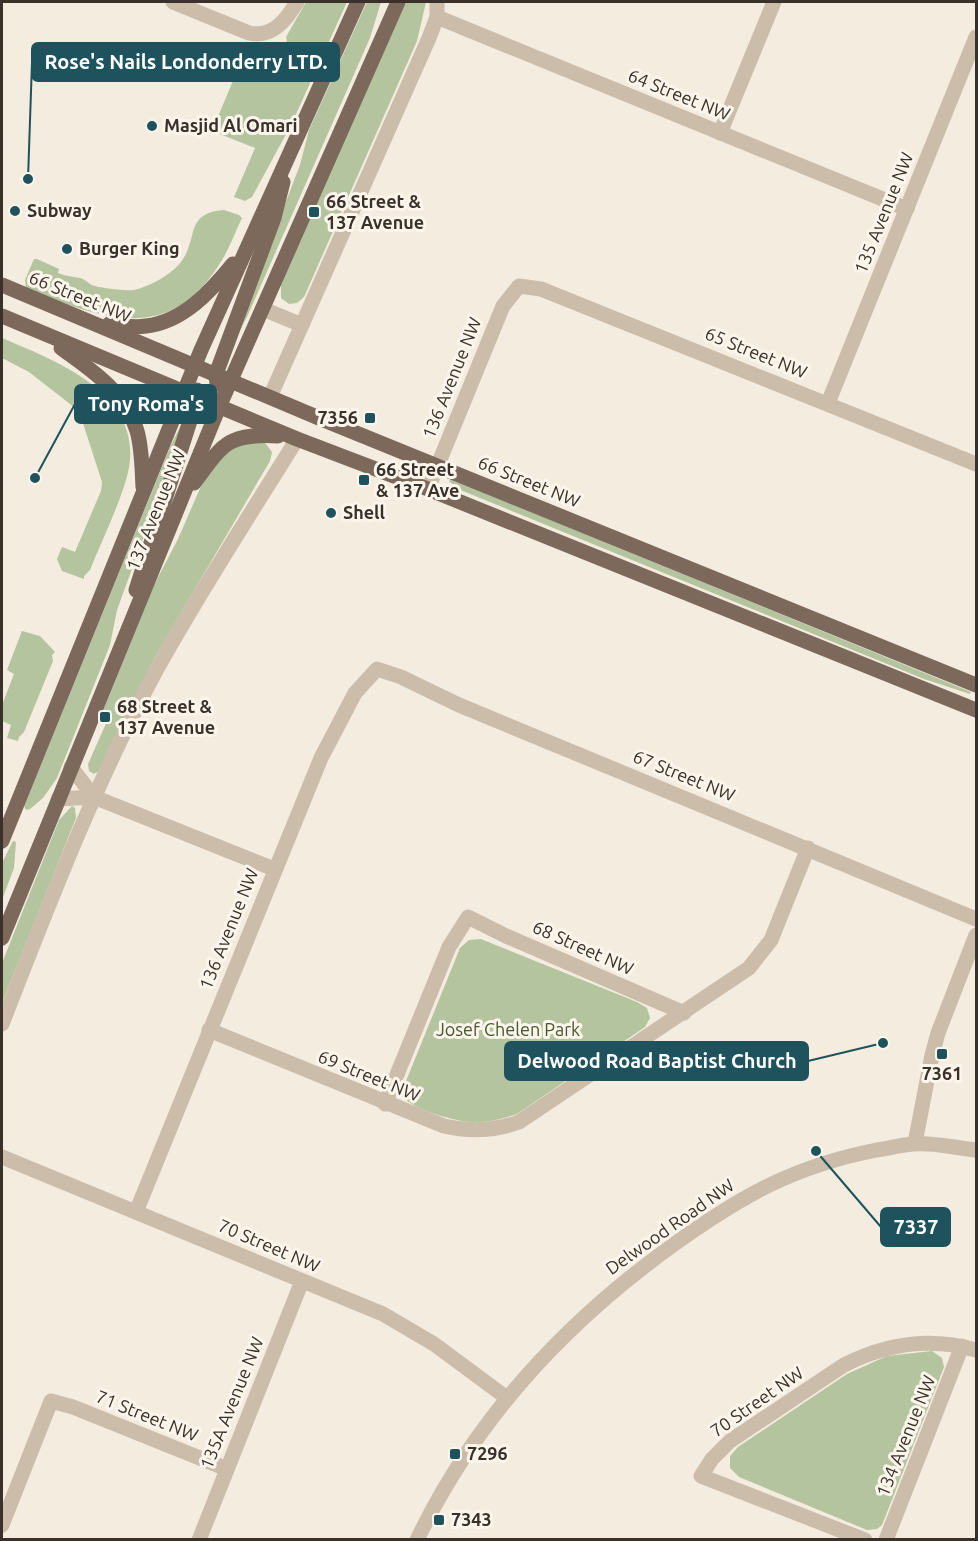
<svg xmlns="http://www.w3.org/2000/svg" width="978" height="1541" viewBox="0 0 978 1541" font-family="Ubuntu,sans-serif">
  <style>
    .green { fill: #b4c49f }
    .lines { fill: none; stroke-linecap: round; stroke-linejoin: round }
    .minor { stroke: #ccbdab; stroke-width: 15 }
    .major { stroke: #7c695b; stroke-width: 15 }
    .poi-dot { fill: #1e535d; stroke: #fbf5ec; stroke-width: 2 }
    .labels { text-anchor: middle; stroke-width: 6; stroke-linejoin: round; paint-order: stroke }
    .street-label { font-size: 18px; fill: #3a312a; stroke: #fbf5ec }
    .poi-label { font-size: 18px; font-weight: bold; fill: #3a312a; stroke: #fbf5ec; text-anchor: start }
    .park-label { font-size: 18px; fill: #45592d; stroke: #fbf5ec }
    .leader { fill: none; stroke: #1e535d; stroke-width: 2 }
    .callout-dot { fill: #1e535d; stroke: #fbf5ec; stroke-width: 2 }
    .callout { fill: #1e535d; stroke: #1e535d; stroke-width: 2 }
    .callout-label { font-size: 20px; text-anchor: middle; font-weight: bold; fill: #fff }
  </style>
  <rect width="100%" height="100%" fill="#f4ecdf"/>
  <g class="green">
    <path d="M306,2H347L291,125L252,197L245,201L234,197L255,148L212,131L248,45C263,52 274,52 287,41L286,37Z"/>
    <path d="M367,2H381L370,38L247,317L227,355L300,165L309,130Z"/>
    <path d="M406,2H426L417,41L304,297L297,303L289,304L281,298V281Z"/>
    <path d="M224,210L239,215L242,218C235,232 230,247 222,260C170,347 102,319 26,288L25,280L34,259H37L59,269L58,273C69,277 70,276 80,278C85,279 88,283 92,285C99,288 126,291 134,290C149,287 172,274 181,262C199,238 184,213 224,210Z"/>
    <path d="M2,338C61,363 151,397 126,480C117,510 102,540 90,570L84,576V579L62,571L57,559L62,547L75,552L101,491L102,482L79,411L29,372L2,358Z"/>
    <path d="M185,417L187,418L117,610L110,645L57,778L43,798L30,809L26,810L24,806L171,445Z"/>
    <path d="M263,440L272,452L270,461L154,659L100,770L94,774L89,771L88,764L108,719L101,716L154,585L178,539L208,470L235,444Z"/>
    <path d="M451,479L971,692L970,694L924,679L458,489L449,481Z"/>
    <path d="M22,631L40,636L55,652L52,655L53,661L24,732L19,737L18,741L7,738L11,725L2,721V705L14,674L7,670Z"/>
    <path d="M72,806L75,808L76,818L2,1003V963L59,820Z"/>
    <path d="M13,841L16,842L14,868L2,900V863Z"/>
    <path d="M481,939L637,1002L647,1008L650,1018L645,1027L517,1114C502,1119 487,1123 471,1122C457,1122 414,1109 405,1099C401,1095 402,1091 404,1086L460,948L469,940Z"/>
    <path d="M932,1351L942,1358L944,1367L882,1525L877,1529L867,1530L739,1477L730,1468V1456L738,1447L847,1374L887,1356Z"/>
  </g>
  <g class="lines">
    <g class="minor">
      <path d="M173,2L249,33C273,38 286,20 297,2"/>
      <path d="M437,17L907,209"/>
      <path d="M720,133L774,2"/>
      <path d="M263,309L302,325"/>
      <path d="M270,397L429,38L437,17V2"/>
      <path d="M828,403L976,37"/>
      <path d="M428,489L503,306L519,286L541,289L976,464"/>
      <path d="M71,767L94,797"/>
      <path d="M58,799L94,797L274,869"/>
      <path d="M2,1024C49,904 95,783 157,669C200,591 250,515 297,439"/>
      <path d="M209,1030L444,1126C470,1132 494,1131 519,1122L749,968L771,940L808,848"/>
      <path d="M385,1104L449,947L468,917L506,936L684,1013"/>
      <path d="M915,1143L932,1055L938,1033L976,935"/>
      <path d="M2,1157L383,1314L434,1344L507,1398"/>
      <path d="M136,1212L321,758L355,693L377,669L401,677L459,705L976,919"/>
      <path d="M2,1525L51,1401L73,1407L227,1469"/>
      <path d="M199,1540L302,1281"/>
      <path d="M417,1540C475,1419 566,1322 673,1245C741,1196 794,1166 877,1150C889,1148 901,1145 913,1144C933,1142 956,1148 976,1150"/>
      <path d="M865,1540L701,1476L712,1459L730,1441L844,1365C887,1343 931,1337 976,1350"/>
      <path d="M886,1540L962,1346"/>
    </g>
    <g class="major">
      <path d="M2,285L319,418L976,685"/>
      <path d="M2,316L297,439L428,489L976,710"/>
      <path d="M109,324C121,326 134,328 146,326C183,322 211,291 233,264"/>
      <path d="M61,348C92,370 126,393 137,431C142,448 142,469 143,487"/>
      <path d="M217,384L216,374L274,218L283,182"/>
      <path d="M194,483C223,444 227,433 278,436"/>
      <path d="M136,590L197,399V390"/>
      <path d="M2,841L201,350L358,2"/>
      <path d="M2,938L219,407L398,2"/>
    </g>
  </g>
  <g class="poi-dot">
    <circle cx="152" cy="126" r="6"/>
    <circle cx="15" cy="211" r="6"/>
    <rect x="308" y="206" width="12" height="12" rx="3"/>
    <circle cx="67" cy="249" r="6"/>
    <rect x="364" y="412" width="12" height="12" rx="3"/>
    <rect x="358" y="474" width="12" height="12" rx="3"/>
    <circle cx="331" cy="513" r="6"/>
    <rect x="99" y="711" width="12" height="12" rx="3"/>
    <rect x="936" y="1048" width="12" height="12" rx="3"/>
    <rect x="449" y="1448" width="12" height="12" rx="3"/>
    <rect x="433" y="1514" width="12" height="12" rx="3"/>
  </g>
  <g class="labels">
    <g class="street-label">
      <text transform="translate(679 95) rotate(22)" y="6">64 Street NW</text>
      <text transform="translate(884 213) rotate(-68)" y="6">135 Avenue NW</text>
      <text transform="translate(80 297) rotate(22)" y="6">66 Street NW</text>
      <text transform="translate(756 353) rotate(22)" y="6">65 Street NW</text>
      <text transform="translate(452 378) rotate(-68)" y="6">136 Avenue NW</text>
      <text transform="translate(529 482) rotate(22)" y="6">66 Street NW</text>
      <text transform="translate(156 510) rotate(-68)" y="6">137 Avenue NW</text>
      <text transform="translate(684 776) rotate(22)" y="6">67 Street NW</text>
      <text transform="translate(229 929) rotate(-68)" y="6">136 Avenue NW</text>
      <text transform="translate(583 948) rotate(24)" y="6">68 Street NW</text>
      <text transform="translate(369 1076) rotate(22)" y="6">69 Street NW</text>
      <text transform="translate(670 1227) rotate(-35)" y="6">Delwood Road NW</text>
      <text transform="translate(269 1246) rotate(23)" y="6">70 Street NW</text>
      <text transform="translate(757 1402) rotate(-35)" y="6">70 Street NW</text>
      <text transform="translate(232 1403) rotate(-68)" y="6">135A Avenue NW</text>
      <text transform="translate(147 1416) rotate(22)" y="6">71 Street NW</text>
      <text transform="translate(906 1436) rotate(-68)" y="6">134 Avenue NW</text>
    </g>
    <g class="poi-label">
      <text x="164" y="132">Masjid Al Omari</text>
      <text x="326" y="208">66 Street &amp;<tspan x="326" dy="21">137 Avenue</tspan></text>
      <text x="27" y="217">Subway</text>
      <text x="79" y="255">Burger King</text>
      <text x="358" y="424" text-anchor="end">7356</text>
      <text x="376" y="476">66 Street<tspan x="376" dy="21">&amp; 137 Ave</tspan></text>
      <text x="343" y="519">Shell</text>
      <text x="117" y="713">68 Street &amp;<tspan x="117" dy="21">137 Avenue</tspan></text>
      <text x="942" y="1080" text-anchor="middle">7361</text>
      <text x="467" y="1460">7296</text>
      <text x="451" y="1526">7343</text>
    </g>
    <g class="park-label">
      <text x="508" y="1036">Josef Chelen Park</text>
    </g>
  </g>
  <path class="leader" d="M28 179L32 62M35 478L75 404M883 1043L808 1061M816 1151L881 1227"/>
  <g class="callout-dot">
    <circle cx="28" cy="179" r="6"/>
    <circle cx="35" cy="478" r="6"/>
    <circle cx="883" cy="1043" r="6"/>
    <circle cx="816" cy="1151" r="6"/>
  </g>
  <g class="callout">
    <rect x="32" y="43" width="307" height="38" rx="6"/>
    <rect x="75" y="385" width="141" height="38" rx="6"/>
    <rect x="505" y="1042" width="303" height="38" rx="6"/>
    <rect x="881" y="1208" width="69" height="38" rx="6"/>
  </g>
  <g class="callout-label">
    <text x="186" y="69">Rose's Nails Londonderry LTD.</text>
    <text x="146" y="411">Tony Roma's</text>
    <text x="657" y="1068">Delwood Road Baptist Church</text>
    <text x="916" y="1234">7337</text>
  </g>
  <rect width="978" height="1541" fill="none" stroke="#3a312a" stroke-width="6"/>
</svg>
